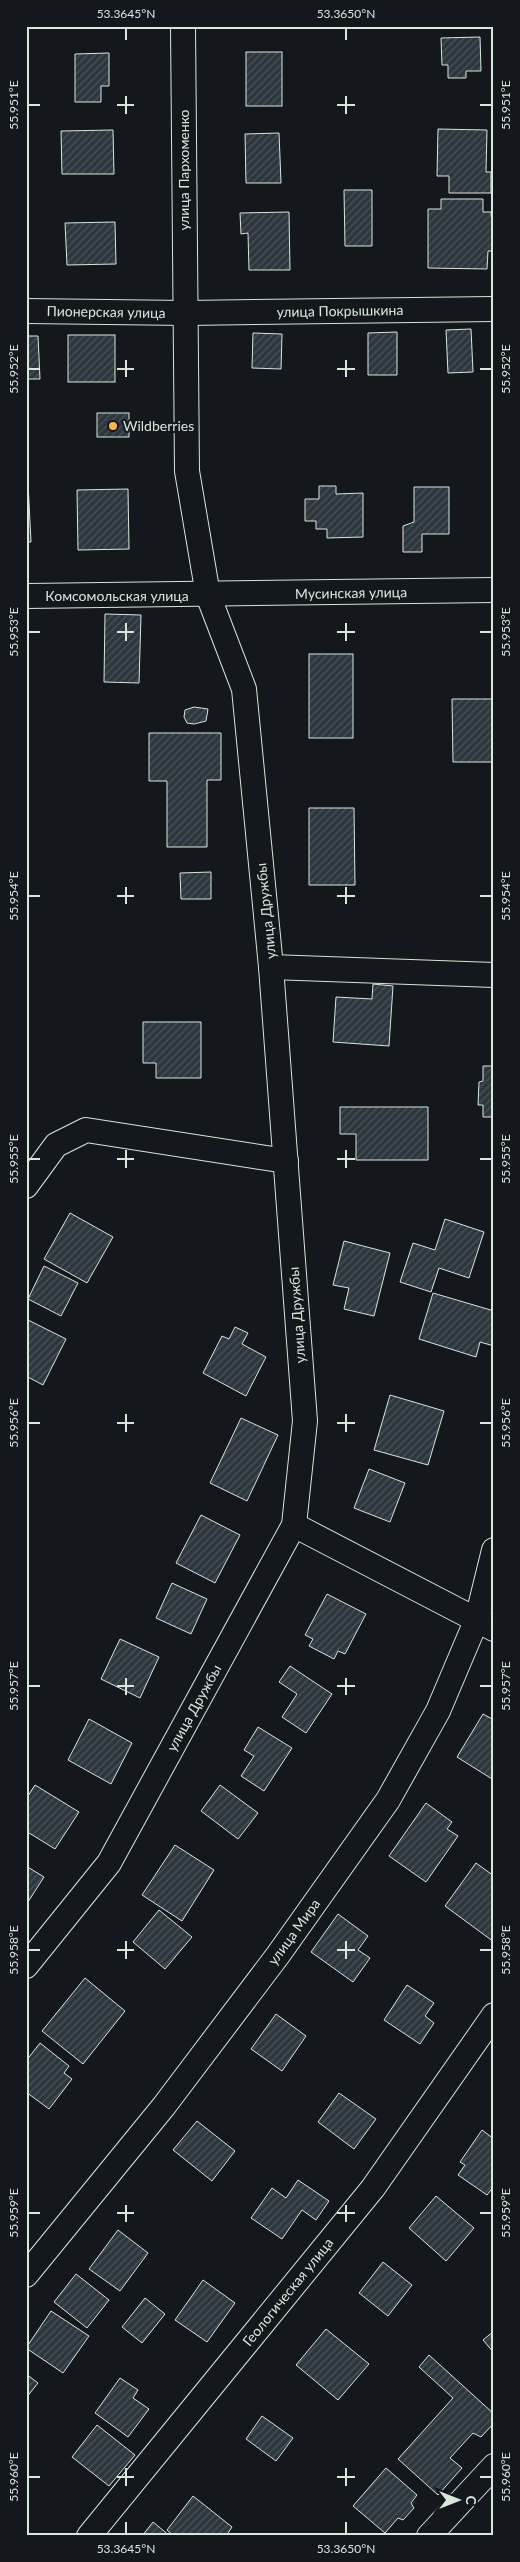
<svg xmlns="http://www.w3.org/2000/svg" width="520" height="2562" viewBox="0 0 520 2562" font-family="Lato,sans-serif">
  <style>
    .building { fill: url(#building-hatch); stroke: #d8e6dc }
    .lines { fill: none; stroke-linecap: round; stroke-linejoin: round }
    .minor-casing { stroke: #d8e6dc; stroke-width: 26 }
    .minor { stroke: #14181c; stroke-width: 24 }
    .ticks { fill: none; stroke: #d8e6dc; stroke-width: 2 }
    .poi-dot { fill: #ffb74d; stroke: #14181c; stroke-width: 2 }
    .labels { text-anchor: middle; stroke-width: 4; stroke-linejoin: round; paint-order: stroke }
    .street-label { font-size: 14px; fill: #d8e6dc; stroke: #14181c }
    .poi-label { font-size: 14px; fill: #d8e6dc; stroke: #14181c; text-anchor: start }
    .neatline { fill: none; stroke: #d8e6dc; stroke-width: 2 }
    .ticks-label { font-size: 12px; text-anchor: middle; fill: #d8e6dc }
  </style>
  <defs>
    <pattern id="building-hatch" width="6" height="6" patternUnits="userSpaceOnUse" patternTransform="scale(1.25)"><rect width="6" height="6" fill="#2c363c"/><path d="M-1 1l2-2M0 6l6-6M5 7l2-2" fill="none" stroke="#4a5358"/></pattern>
  </defs>
  <rect width="100%" height="100%" fill="#14181c"/>
  <g class="building">
    <path d="M480,37L481,71H466V78H448V65H442L441,38Z"/>
    <rect x="246" y="52" width="36" height="54"/>
    <path d="M109,53V86H101V102H75V54Z"/>
    <path d="M438,129L487,130L486,172H491V193H449V176H437Z"/>
    <path d="M113,130L114,174H62L61,131Z"/>
    <path d="M279,133L281,183H246L245,134Z"/>
    <path d="M344,190H372V246H345Z"/>
    <path d="M441,199H483V212H491L494,251H488L487,269L428,268V209H441Z"/>
    <path d="M289,212L290,270H249L248,233L241,234L240,213Z"/>
    <path d="M115,222L116,264L67,265L65,223Z"/>
    <path d="M471,329L473,372L448,373L446,330Z"/>
    <path d="M397,332V375H368V333Z"/>
    <path d="M253,333L282,334L281,369L252,368Z"/>
    <rect x="68" y="335" width="47" height="47"/>
    <path d="M26,336H38L40,379H26Z"/>
    <rect x="97" y="413" width="32" height="24"/>
    <path d="M28,482L31,542H26V483Z"/>
    <path d="M319,486H336V494L363,493V537L327,538V529H316V521H305V499H319Z"/>
    <path d="M414,487H449V534H422V552H403V526L414,522Z"/>
    <path d="M128,489L129,549L78,550L77,490Z"/>
    <rect x="492" y="496" width="2" height="32"/>
    <path d="M105,614L141,615L139,683L104,682Z"/>
    <rect x="309" y="654" width="44" height="84"/>
    <path d="M452,699H494V762H453Z"/>
    <path d="M194,707L208,709L206,721L194,724L187,723L184,717L185,710Z"/>
    <path d="M149,733H221V780H207V847H167V781H149Z"/>
    <path d="M309,808H354L355,885H309Z"/>
    <path d="M211,872V899H181L180,873Z"/>
    <path d="M373,984L393,986L389,1046L333,1042L336,997L372,999Z"/>
    <path d="M143,1022H201V1078H156V1063H143Z"/>
    <path d="M494,1027V1121L492,1117H483V1105H478L479,1082L483,1081V1066H493Z"/>
    <path d="M340,1107H428V1160H356V1134H340Z"/>
    <path d="M70,1213L113,1237L87,1283L44,1259Z"/>
    <path d="M445,1219L484,1232L469,1278L439,1268L431,1292L400,1282L413,1243L435,1250Z"/>
    <path d="M344,1241L390,1253L374,1316L344,1309L349,1288L333,1285Z"/>
    <path d="M44,1266L78,1283L61,1316L28,1299Z"/>
    <path d="M433,1293L494,1311V1346L480,1342L476,1357L419,1339Z"/>
    <path d="M26,1319L66,1339L43,1385L26,1376Z"/>
    <path d="M235,1327L248,1333L242,1344L266,1357L246,1396L203,1373L222,1336L229,1339Z"/>
    <path d="M390,1395L444,1411L428,1465L374,1450Z"/>
    <path d="M241,1418L278,1435L247,1501L210,1483Z"/>
    <path d="M369,1469L405,1483L390,1522L354,1508Z"/>
    <path d="M201,1515L240,1535L215,1583L176,1563Z"/>
    <path d="M172,1583L207,1599L191,1634L156,1618Z"/>
    <path d="M327,1594L366,1614L345,1654L338,1651L334,1659L309,1646L313,1639L305,1635Z"/>
    <path d="M120,1639L159,1657L140,1698L101,1679Z"/>
    <path d="M290,1666L332,1694L306,1733L282,1717L297,1694L279,1682Z"/>
    <path d="M483,1714L494,1720V1776L492,1779L457,1757Z"/>
    <path d="M89,1719L132,1743L111,1784L68,1760Z"/>
    <path d="M258,1727L292,1748L264,1791L241,1776L254,1756L244,1750Z"/>
    <path d="M35,1785L79,1812L55,1849L26,1831V1799Z"/>
    <path d="M220,1785L258,1813L238,1839L201,1811Z"/>
    <path d="M426,1803L452,1822L447,1829L458,1836L426,1882L389,1856Z"/>
    <path d="M175,1845L214,1870L182,1921L142,1895Z"/>
    <path d="M476,1863L494,1876V1942L445,1906Z"/>
    <path d="M26,1866L44,1877L26,1905Z"/>
    <path d="M159,1910L192,1937L165,1969L133,1942Z"/>
    <path d="M338,1914L368,1936L358,1950L370,1958L353,1982L311,1952Z"/>
    <path d="M85,1978L125,2011L83,2064L42,2031Z"/>
    <path d="M407,1985L434,2003L425,2016L434,2023L420,2044L384,2020Z"/>
    <path d="M276,2014L306,2036L282,2071L251,2049Z"/>
    <path d="M40,2043L69,2066L64,2073L72,2079L49,2109L26,2092V2061Z"/>
    <path d="M339,2093L376,2119L354,2149L318,2122Z"/>
    <path d="M197,2121L235,2151L212,2181L173,2150Z"/>
    <path d="M482,2130L494,2139V2186L487,2195L458,2175L465,2165L460,2162Z"/>
    <path d="M298,2180L329,2201L316,2220L302,2210L282,2239L251,2218L272,2188L286,2198Z"/>
    <path d="M436,2196L474,2228L446,2261L409,2228Z"/>
    <path d="M118,2230L148,2253L120,2291L89,2269Z"/>
    <path d="M383,2262L412,2285L388,2316L359,2293Z"/>
    <path d="M76,2274L109,2300L87,2328L54,2302Z"/>
    <path d="M203,2280L235,2303L207,2342L175,2320Z"/>
    <path d="M145,2298L165,2314L142,2343L122,2327Z"/>
    <path d="M51,2311L89,2336L63,2373L26,2348Z"/>
    <path d="M326,2329L369,2364L338,2400L296,2365Z"/>
    <path d="M494,2331V2353L483,2340Z"/>
    <path d="M429,2355L494,2414V2423L481,2437L473,2433L450,2458L462,2468L438,2495L398,2459L453,2398L419,2367Z"/>
    <path d="M26,2374L38,2383L26,2398Z"/>
    <path d="M120,2378L138,2390L133,2398L149,2409L128,2437L95,2413Z"/>
    <path d="M262,2416L293,2438L276,2461L246,2439Z"/>
    <path d="M97,2425L135,2455L109,2486L72,2457Z"/>
    <path d="M386,2468L417,2495L411,2503L414,2508L403,2520L398,2518L385,2533L353,2506Z"/>
    <path d="M193,2496L232,2527L226,2536H174L167,2530Z"/>
    <path d="M153,2522L170,2536H142Z"/>
  </g>
  <g class="lines">
    <g class="minor-casing">
      <g id="minor">
        <path d="M26,311L186,313L494,309"/>
        <path d="M26,596L494,590"/>
        <path d="M271,967L494,975"/>
        <path d="M26,1186L56,1145L86,1130L286,1161"/>
        <path d="M294,1525L494,1629"/>
        <path d="M26,1966L109,1863L294,1525L305,1421L271,967L244,689L208,595L187,471L183,26"/>
        <path d="M26,2275L164,2106L278,1955L388,1800L438,1711L477,1619L494,1550"/>
        <path d="M89,2536L373,2188L494,2015"/>
        <path d="M429,2536L494,2466"/>
      </g>
    </g>
    <use href="#minor" class="minor"/>
  </g>
  <path class="ticks" d="M126,28V40M346,28V40M126,96V114M346,96V114M28,105H40M117,105H134M337,105H355M480,105H492M126,360V377M346,360V377M28,369H40M117,369H134M337,369H355M480,369H492M126,623V641M346,623V641M28,632H40M117,632H134M337,632H355M480,632H492M126,887V904M346,887V904M28,896H40M117,896H134M337,896H355M480,896H492M126,1150V1168M346,1150V1168M28,1159H40M117,1159H134M337,1159H355M480,1159H492M126,1414V1432M346,1414V1432M28,1423H40M117,1423H134M337,1423H355M480,1423H492M126,1678V1695M346,1678V1695M28,1686H40M117,1686H134M337,1686H355M480,1686H492M126,1941V1959M346,1941V1959M28,1950H40M117,1950H134M337,1950H355M480,1950H492M126,2205V2222M346,2205V2222M28,2213H40M117,2213H134M337,2213H355M480,2213H492M126,2468V2486M346,2468V2486M28,2477H40M117,2477H134M337,2477H355M480,2477H492M126,2522V2534M346,2522V2534"/>
  <circle class="poi-dot" cx="113" cy="426" r="5"/>
  <g class="labels">
    <g class="street-label">
      <text transform="translate(184 170) rotate(-90)" y="5">улица Пархоменко</text>
      <text transform="translate(340 311) rotate(-1)" y="5">улица Покрышкина</text>
      <text transform="translate(106 312) rotate(1)" y="5">Пионерская улица</text>
      <text transform="translate(351 593) rotate(-1)" y="5">Мусинская улица</text>
      <text x="117" y="601">Комсомольская улица</text>
      <text transform="translate(266 911) rotate(-96)" y="5">улица Дружбы</text>
      <text transform="translate(297 1315) rotate(-94)" y="5">улица Дружбы</text>
      <text transform="translate(194 1708) rotate(-61)" y="5">улица Дружбы</text>
      <text transform="translate(294 1932) rotate(-54)" y="5">улица Мира</text>
      <text transform="translate(288 2292) rotate(-51)" y="5">Геологическая улица</text>
    </g>
    <g class="poi-label">
      <text x="123" y="431">Wildberries</text>
    </g>
  </g>
  <rect width="520" height="2562" fill="none" stroke="#14181c" stroke-width="55"/>
  <g transform="translate(458 2500) rotate(90)" stroke="#14181c" stroke-width="4" paint-order="stroke">
  <path d="M0-4L9 19L0 12L-9 19Z" fill="#d8e6dc"/>
  <text y="-8" font-size="14" font-weight="bold" text-anchor="middle" fill="#d8e6dc">С</text>
  </g>
  <rect x="28" y="28" width="464" height="2506" class="neatline"/>
  <g class="ticks-label">
    <text x="126" y="18">53.3645°N</text>
    <text x="346" y="18">53.3650°N</text>
    <text transform="translate(506 105) rotate(-90)" y="4">55.951°E</text>
    <text transform="translate(14 105) rotate(-90)" y="4">55.951°E</text>
    <text transform="translate(506 369) rotate(-90)" y="4">55.952°E</text>
    <text transform="translate(14 369) rotate(-90)" y="4">55.952°E</text>
    <text transform="translate(506 632) rotate(-90)" y="4">55.953°E</text>
    <text transform="translate(14 632) rotate(-90)" y="4">55.953°E</text>
    <text transform="translate(14 896) rotate(-90)" y="4">55.954°E</text>
    <text transform="translate(506 896) rotate(-90)" y="4">55.954°E</text>
    <text transform="translate(14 1159) rotate(-90)" y="4">55.955°E</text>
    <text transform="translate(506 1159) rotate(-90)" y="4">55.955°E</text>
    <text transform="translate(14 1423) rotate(-90)" y="4">55.956°E</text>
    <text transform="translate(506 1423) rotate(-90)" y="4">55.956°E</text>
    <text transform="translate(14 1686) rotate(-90)" y="4">55.957°E</text>
    <text transform="translate(506 1686) rotate(-90)" y="4">55.957°E</text>
    <text transform="translate(14 1950) rotate(-90)" y="4">55.958°E</text>
    <text transform="translate(506 1950) rotate(-90)" y="4">55.958°E</text>
    <text transform="translate(14 2213) rotate(-90)" y="4">55.959°E</text>
    <text transform="translate(506 2213) rotate(-90)" y="4">55.959°E</text>
    <text transform="translate(14 2477) rotate(-90)" y="4">55.960°E</text>
    <text transform="translate(506 2477) rotate(-90)" y="4">55.960°E</text>
    <text x="126" y="2553">53.3645°N</text>
    <text x="346" y="2553">53.3650°N</text>
  </g>
</svg>
